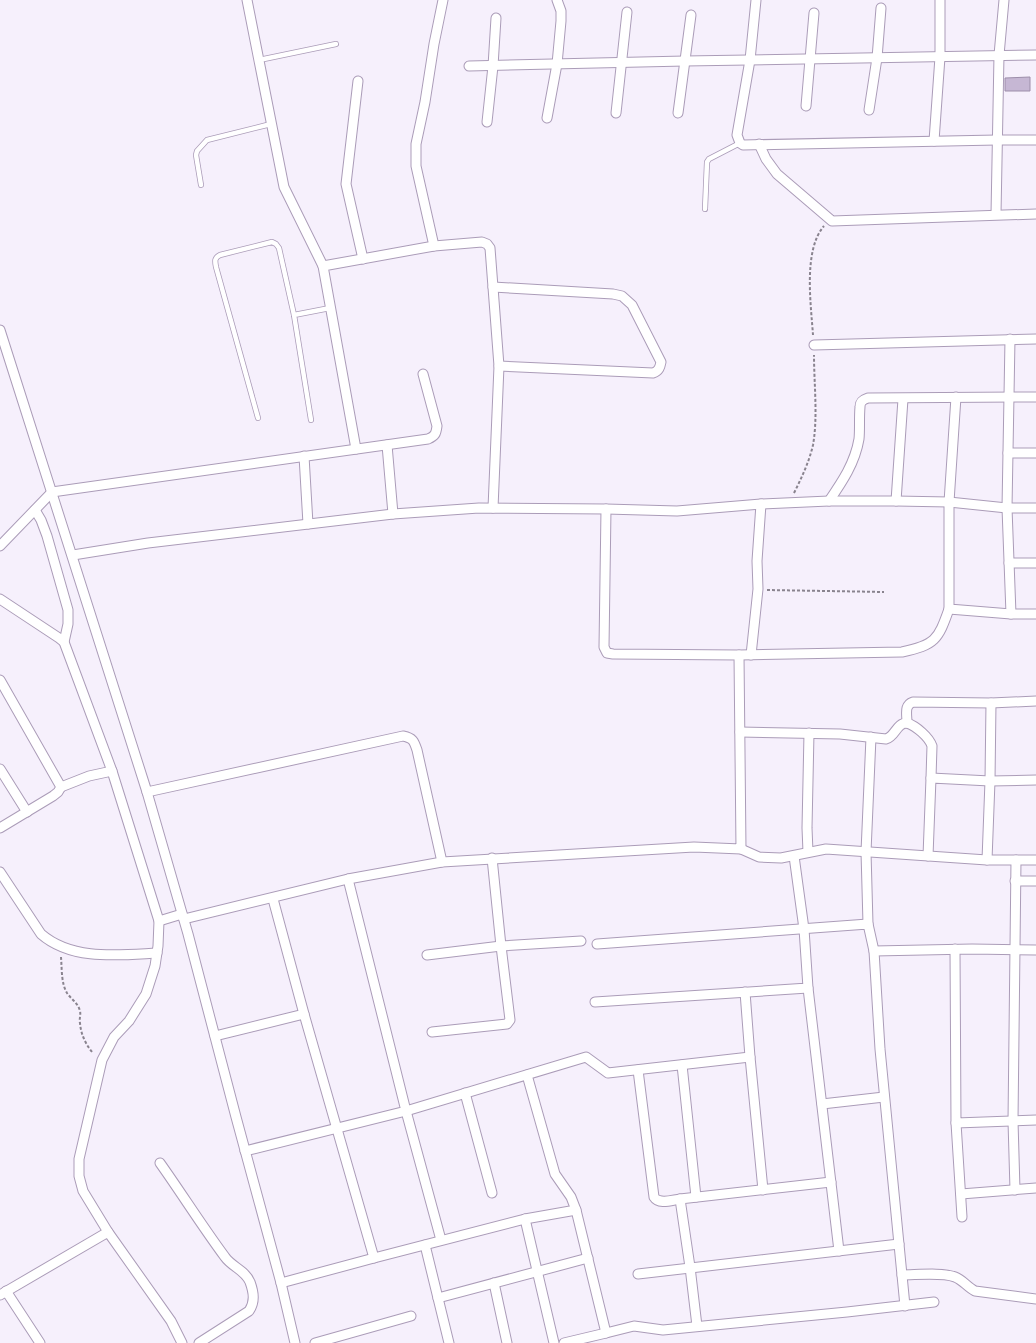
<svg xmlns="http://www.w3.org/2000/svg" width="1036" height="1343" viewBox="0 0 1036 1343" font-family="'Roboto Serif',serif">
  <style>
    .building { fill: #c6b7d4; stroke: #9d8eaa }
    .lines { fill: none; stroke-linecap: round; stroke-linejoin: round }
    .lane-casing { stroke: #ab9cb8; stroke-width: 6 }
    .street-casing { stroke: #ab9cb8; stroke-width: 11 }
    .path { stroke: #89838e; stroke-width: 2; stroke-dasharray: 3 2; stroke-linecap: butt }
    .lane { stroke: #fff; stroke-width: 4.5 }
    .street { stroke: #fff; stroke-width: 9 }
  </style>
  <rect width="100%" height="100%" fill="#f6f0fc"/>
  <path class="building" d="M1030,77V91H1005V78Z"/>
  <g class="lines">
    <g class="lane-casing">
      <g id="lane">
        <path d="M259,60L336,44"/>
        <path d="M201,185L196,155L197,151L207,140L271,124"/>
        <path d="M705,209L707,162L709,159L740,143"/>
        <path d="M258,418L216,267C215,261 214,258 220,255L272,242L276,244L279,248L294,315"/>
        <path d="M311,420L294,315L330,308"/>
      </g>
    </g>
    <g class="street-casing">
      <g id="street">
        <path d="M247,0L284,187L323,266"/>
        <path d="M756,0L750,60L737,135L740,143L743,145L997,140H1036"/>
        <path d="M469,66L685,61L1036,55"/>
        <path d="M358,81L346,184L363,259"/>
        <path d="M806,106L814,13"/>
        <path d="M869,110L877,58L881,8"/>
        <path d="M616,113L627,12"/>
        <path d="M678,113L691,15"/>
        <path d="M547,118L557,64L561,21V11L557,0"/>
        <path d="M487,122L493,66L496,18"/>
        <path d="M934,141L940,57V0"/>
        <path d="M759,144L766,159L777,174L832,221L1036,214"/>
        <path d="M996,214L999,55L1004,0"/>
        <path d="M434,246L416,166V144L425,102L434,44L443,0"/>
        <path d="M493,287L613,294L622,296L632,305L661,362C660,367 659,371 653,373L499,366"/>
        <path d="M0,330L147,792L188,934L236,1117L281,1283L295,1343"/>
        <path d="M1010,339L1007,508L1011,614H1036"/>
        <path d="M814,345L1036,339"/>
        <path d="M956,397L949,502V609L1011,614"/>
        <path d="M387,445L393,514"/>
        <path d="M356,449L323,266L434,246L482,242L487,244L490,248L499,366L493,508"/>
        <path d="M1008,453H1036"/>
        <path d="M304,456L308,524"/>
        <path d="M829,501C842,482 855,463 859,439C860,429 859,418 860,407C860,402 862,400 868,398L1036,397"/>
        <path d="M896,501L903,399"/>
        <path d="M606,509L677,511L761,504L829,501H896L949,502L1007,508H1036"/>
        <path d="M35,510L41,520L47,536L68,610V624L64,642"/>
        <path d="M0,546L52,492L428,439C435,436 436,434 437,426L423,374"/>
        <path d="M73,555L148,543L393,514L479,508L606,509L604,647L607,653L613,654L739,655L741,849L694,847L442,862L348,879L184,919"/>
        <path d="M1009,563H1036"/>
        <path d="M0,599L59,638L64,642L112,771L159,921L158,946L155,966L146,994L129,1021L114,1037L102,1060L79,1159V1176L83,1191L108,1232"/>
        <path d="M739,655L902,652C935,645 938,640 949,609"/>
        <path d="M751,655L758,589L757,561L761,504"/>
        <path d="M0,680L61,787L58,792L53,796L0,828"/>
        <path d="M907,723C907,714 904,705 913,702L991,703L1036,701"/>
        <path d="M740,732L840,734L886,739C896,736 896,723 907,723C916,726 929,737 932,746L931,778"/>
        <path d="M0,769L27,812"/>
        <path d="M61,787L89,776L112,771"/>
        <path d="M147,792L403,736C413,738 414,741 417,750L442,862"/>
        <path d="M741,849L759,857L781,858L826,849L987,860H1036"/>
        <path d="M808,852L807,828L809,733"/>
        <path d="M928,856L931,778L990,781L1036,780"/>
        <path d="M987,860L990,781L991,703"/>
        <path d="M0,872L41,934C72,961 119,955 157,953"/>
        <path d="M1015,881H1036"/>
        <path d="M273,899L304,1014L374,1258L281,1283"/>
        <path d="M159,921L182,914"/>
        <path d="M868,924L866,852L871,737"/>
        <path d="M597,944L868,924L874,951L972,949L1036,950"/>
        <path d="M955,949L956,1123L1036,1120"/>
        <path d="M874,951L880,1049L905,1306"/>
        <path d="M427,955L501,946L581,941"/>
        <path d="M808,988L839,1251"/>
        <path d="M745,992L750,1057L763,1190"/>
        <path d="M595,1002L808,988L804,929L794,856"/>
        <path d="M432,1032L507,1024L510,1020L501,946L492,858"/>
        <path d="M215,1036L304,1014"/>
        <path d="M682,1065L696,1197"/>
        <path d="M638,1070L654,1197C659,1205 672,1200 680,1199"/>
        <path d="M527,1075L555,1174L571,1197L576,1210"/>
        <path d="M465,1093L492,1193"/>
        <path d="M822,1104L884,1097"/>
        <path d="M956,1123L962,1217"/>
        <path d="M245,1151L406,1111L348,879"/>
        <path d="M160,1163C182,1194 202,1226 225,1257C232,1267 245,1270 250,1282C254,1293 255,1302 249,1311L199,1343"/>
        <path d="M1015,1190L1013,1121L1016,860"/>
        <path d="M961,1194L1036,1188"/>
        <path d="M525,1219L554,1343"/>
        <path d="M441,1240L406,1111L586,1057L608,1073L750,1057"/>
        <path d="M425,1245L449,1343"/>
        <path d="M374,1258L525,1219L576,1210L606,1333L634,1326L663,1330L847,1312L934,1302"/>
        <path d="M638,1274L899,1244"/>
        <path d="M902,1275C916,1275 942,1272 955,1277C963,1280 967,1287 975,1291L1036,1299"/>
        <path d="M494,1283L507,1343"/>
        <path d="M6,1291L40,1343"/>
        <path d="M0,1295L108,1232L171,1321L182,1343"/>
        <path d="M438,1298L588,1258"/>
        <path d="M697,1326L690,1267L680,1199L831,1182"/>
        <path d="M315,1343L411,1316"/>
        <path d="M564,1343L606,1333"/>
      </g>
    </g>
    <g class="path">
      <path d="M813,335C811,305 803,250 824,226"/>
      <path d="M794,493C802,477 809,462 813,445C818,417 814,384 814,355"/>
      <path d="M767,590L884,592"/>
      <path d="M61,957C62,969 61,983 67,993C71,999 78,1003 80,1011C81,1015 79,1019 80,1023C81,1035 86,1045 93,1053"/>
    </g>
    <use href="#lane" class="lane"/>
    <use href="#street" class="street"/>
  </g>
</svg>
